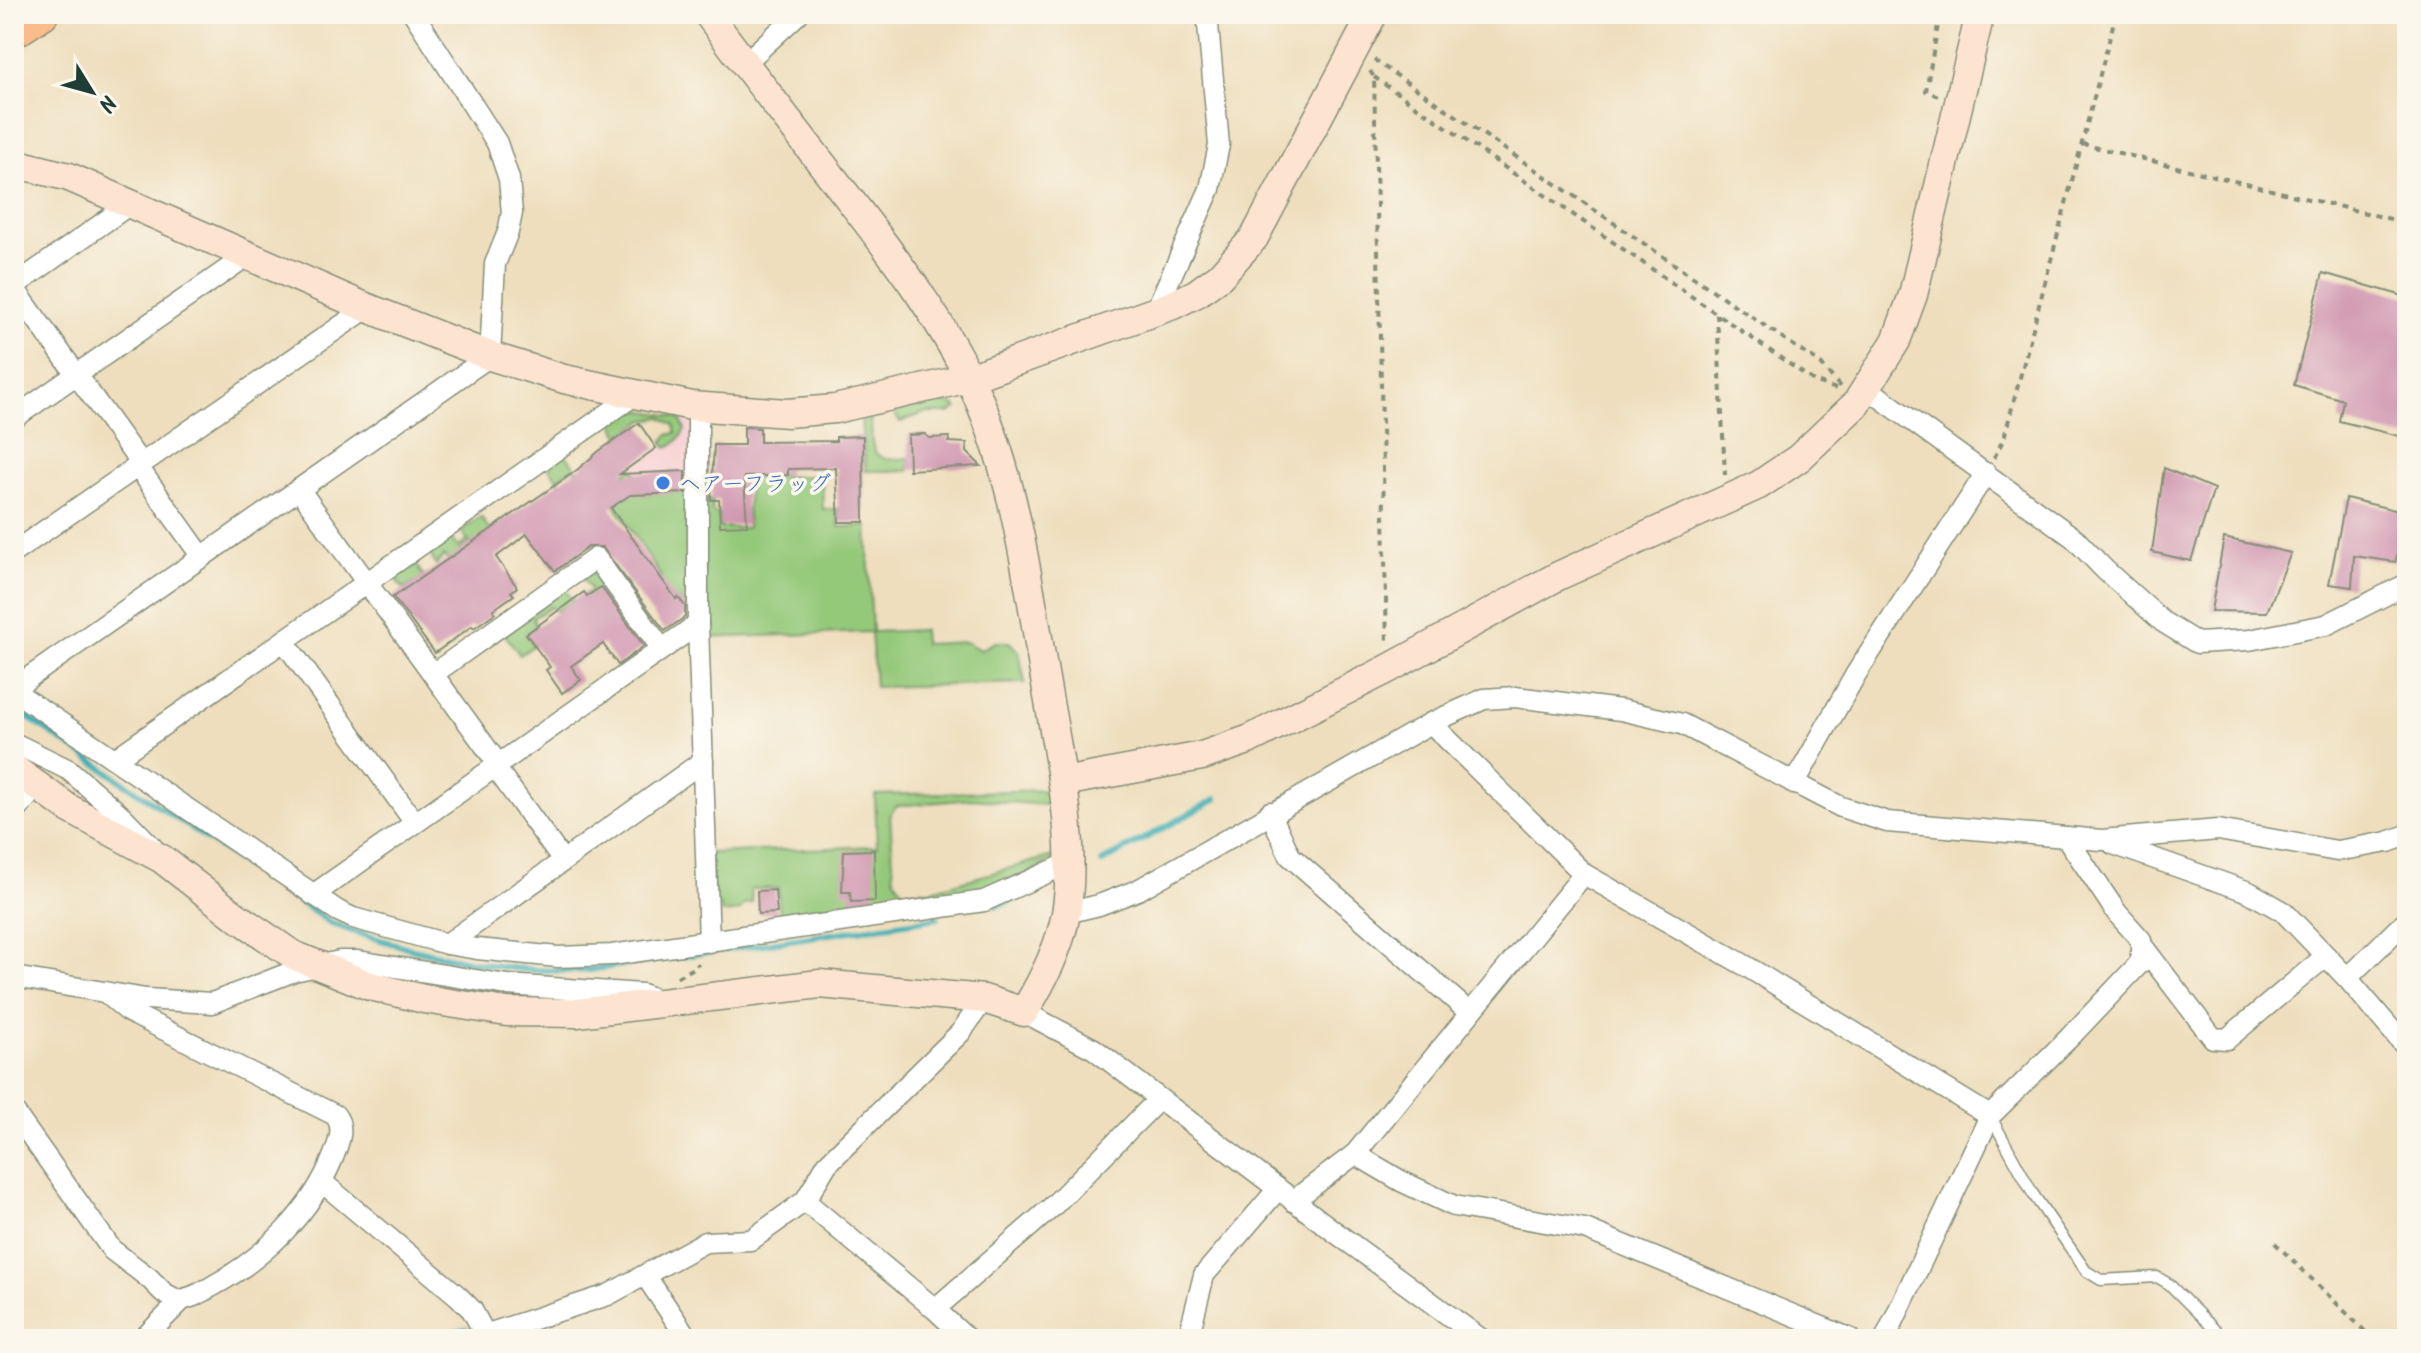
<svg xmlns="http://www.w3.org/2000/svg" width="2421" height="1353" viewBox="0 0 2421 1353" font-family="Kalam,'Klee One',sans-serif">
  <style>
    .built { fill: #f7cfd2 }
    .green { fill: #95c97a; stroke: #5a8357; stroke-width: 2 }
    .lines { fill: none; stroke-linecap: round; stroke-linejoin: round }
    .stream { stroke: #3caeb4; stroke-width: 6 }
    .building { fill: #d097b0 }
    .lane-casing { stroke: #868e78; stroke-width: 13 }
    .street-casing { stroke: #868e78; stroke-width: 23 }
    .secondary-casing { stroke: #868e78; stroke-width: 31 }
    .primary-casing { stroke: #868e78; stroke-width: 33 }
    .path { stroke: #868e78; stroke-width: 4; stroke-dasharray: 6 6; stroke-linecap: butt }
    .lane { stroke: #fff; stroke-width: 10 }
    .street { stroke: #fff; stroke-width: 20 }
    .secondary { stroke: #fde4d1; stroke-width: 28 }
    .primary { stroke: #fabc8b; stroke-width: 30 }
    .shop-dot { fill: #3f7fe0; stroke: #fbf7ec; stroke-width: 3 }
    .labels { text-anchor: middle; stroke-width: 7; stroke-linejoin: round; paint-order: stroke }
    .shop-label { font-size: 22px; fill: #366cbe; stroke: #fbf7ec; text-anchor: start }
  </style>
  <rect width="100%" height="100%" fill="#fbf7ec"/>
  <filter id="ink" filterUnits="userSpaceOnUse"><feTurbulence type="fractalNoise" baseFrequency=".0125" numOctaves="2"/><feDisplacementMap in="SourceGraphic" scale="16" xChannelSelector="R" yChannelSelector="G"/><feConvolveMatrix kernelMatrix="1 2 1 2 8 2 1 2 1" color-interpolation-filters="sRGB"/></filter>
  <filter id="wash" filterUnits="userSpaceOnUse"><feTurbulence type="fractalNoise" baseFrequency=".006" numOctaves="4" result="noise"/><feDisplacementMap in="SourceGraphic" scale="32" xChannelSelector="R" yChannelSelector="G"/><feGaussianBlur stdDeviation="1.8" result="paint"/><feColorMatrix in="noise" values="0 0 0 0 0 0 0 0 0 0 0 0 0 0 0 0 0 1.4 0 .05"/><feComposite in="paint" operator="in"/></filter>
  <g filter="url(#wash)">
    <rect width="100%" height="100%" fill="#eedebd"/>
    <path class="built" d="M679,417L698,418V492L637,494L613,482L664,445L671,446L678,440L682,435L683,423Z"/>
    <g class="green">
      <path d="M935,402L952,404L957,408L949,413H924L900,422L895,415L898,411Z"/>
      <path d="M633,409L679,417L685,429C681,438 675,445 666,447L662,442L668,435L676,433L674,425L661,417L643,421L620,436L612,419Z"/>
      <path d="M868,419L871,420C872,454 871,462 909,458V471H866L861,421Z"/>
      <path d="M564,452L577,470L573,468L559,477V482L547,464Z"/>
      <path d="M632,468L636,473L638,494L694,492L693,617L678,598L670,604L643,589L661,576L615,505L613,482Z"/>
      <path d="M822,476L823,509H838L839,527L867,526L872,632L923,630L924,644L966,642L980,650L995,642H1009L1019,651L1025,683L875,687L871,632L705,638L703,501L712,500V511L719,515L720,528H747L749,477Z"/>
      <path d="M481,517L492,534L472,544L470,542L459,550L461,553L449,561L444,556L436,565L427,548L448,535L458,547L468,540L461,531Z"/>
      <path d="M413,560L424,577L404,589L398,583L397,571Z"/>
      <path d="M590,573H596L608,586C592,598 573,600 557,611L551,607L533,618L536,627L526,634L534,645L520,655L503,632L564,589L574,602L591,590L583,578Z"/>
      <path d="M1048,790L1049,801L1044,805L972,799L896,806L890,814L894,878L903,891L932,890L1053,856L1055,859L996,890L781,925L778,888L751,889L752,903L745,904L739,911L721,913V906H713L710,853L877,846L875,795Z"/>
    </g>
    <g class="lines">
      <g class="stream">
        <path d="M14,708L329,922C353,933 380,940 406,947C467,963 526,974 589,970L938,918"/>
        <path d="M1102,862L1216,799"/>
        <path d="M996,906L1023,896"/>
        <path d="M14,1328L29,1339"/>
        <path d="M427,1339L466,1329"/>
      </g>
    </g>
    <g id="blocks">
      <g class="building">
        <path d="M2323,273L2407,297V438L2339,421L2343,400L2294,385Z"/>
        <path d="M639,423L656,448L620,474L685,471V493L630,495L611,508L676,599L678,597L685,606V617L665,631L602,547H588L555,571L527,534L496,557L517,587L511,592L514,595L493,610L495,613L474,628L472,626L435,653L393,597L577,470L599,451Z"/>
        <path d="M744,427L760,428V442L836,441V437L863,436L864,522H839L836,468L788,469V475L744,477L747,525L720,526L719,500H711L714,445H744Z"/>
        <path d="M925,434L929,438L949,437V442L967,443V452L981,466L909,470L908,435Z"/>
        <path d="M2164,468L2214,489L2191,561L2152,552Z"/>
        <path d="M2346,498L2407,513V525L2395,562L2354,556L2352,587L2329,584Z"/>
        <path d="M2224,538L2291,553L2267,612L2211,611Z"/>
        <path d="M601,587L644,646L618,665L603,644L571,666L581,680L562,693L546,670L550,667L526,634L584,592L587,596Z"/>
        <path d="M874,850L875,901L851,902L850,892H842L844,851Z"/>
        <path d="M775,890L777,913L758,914L757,891Z"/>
      </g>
    </g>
  </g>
  <g filter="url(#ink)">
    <use href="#blocks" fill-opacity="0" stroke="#868e78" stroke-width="2"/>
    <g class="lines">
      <g class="lane-casing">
        <path id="lane" d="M1991,1117L2033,1194L2086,1271L2101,1280L2157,1277L2169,1284L2224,1339"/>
      </g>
      <g class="street-casing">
        <g id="street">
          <path d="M744,64L798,14"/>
          <path d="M14,286L130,204"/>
          <path d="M14,288L141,464"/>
          <path d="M1155,312L1210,189L1219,145L1207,14"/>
          <path d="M1867,388L2074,538L2105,570L2163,622L2197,643L2249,640L2326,625L2407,584"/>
          <path d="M698,407V624L709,942"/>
          <path d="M14,418L248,255"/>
          <path d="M138,467L202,557"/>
          <path d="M299,489L498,764"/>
          <path d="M14,552L367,308"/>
          <path d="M284,641L415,823"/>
          <path d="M433,674L596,558L662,649"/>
          <path d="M14,688L490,356L495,264L508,232L512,213L509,179L497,143L414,14"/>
          <path d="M14,691L338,911L353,918L447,944L477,949L558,957L612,955L984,901L1069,863"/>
          <path d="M1431,723L1584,874L1746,966L1990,1116"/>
          <path d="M14,743L69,770L123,817L153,848"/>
          <path d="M115,759L636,394"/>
          <path d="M495,767L563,861"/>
          <path d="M1794,784L1856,674L1986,473"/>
          <path d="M1270,812L1290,856L1470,1013"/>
          <path d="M14,814L36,786"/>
          <path d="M2113,844L2249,892L2284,912L2347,978L2407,1048"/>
          <path d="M313,895L698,624"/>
          <path d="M1066,913L1099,905L1138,890L1431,723L1484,699L1515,697L1621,710L1682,724L1841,807L1887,822L2102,840L2218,830L2337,851L2388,842L2407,835"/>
          <path d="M447,944L703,761"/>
          <path d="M2141,944L2213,1038L2227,1039L2326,956"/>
          <path d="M14,977L146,999L212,1003L294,971L340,961H358L507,985L642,994L650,997"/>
          <path d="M2347,978L2407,920"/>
          <path d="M1024,1012L1094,1049L1335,1232L1481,1339"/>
          <path d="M14,1112L112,1250L149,1278L164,1293L177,1300C189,1300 200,1293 211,1287C264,1258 312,1212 334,1155C339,1142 345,1127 335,1115L129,1012L105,992"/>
          <path d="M1355,1154L1401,1181L1454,1206L1585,1229L1851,1339"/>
          <path d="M322,1182L458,1296L472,1310L486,1336"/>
          <path d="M805,1201L935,1309L967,1339"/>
          <path d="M1293,1201L1355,1154L1584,874"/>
          <path d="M645,1275L688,1339"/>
          <path d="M935,1309L1052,1207L1159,1099"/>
          <path d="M143,1339L182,1300"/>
          <path d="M472,1339L608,1295L705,1242L751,1240L805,1201L827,1164L961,1032L984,999"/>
          <path d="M1194,1339L1190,1331L1204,1275L1278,1189"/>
          <path d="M1885,1339L1990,1116L2069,1038L2141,962V940L2117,913L2066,837"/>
        </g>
      </g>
      <g class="secondary-casing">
        <g id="secondary">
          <path d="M14,163L69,177L363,306L490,356L564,379L692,406L787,413L835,409L969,378L1173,305L1197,293L1220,276L1254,238L1373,14"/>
          <path d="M14,769L68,808L162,859L233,914L293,955L370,986L424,999L507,1012L577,1013L820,984L984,999L1024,1012C1042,982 1060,948 1066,913C1078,843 1057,749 1045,679C1027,577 1015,470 968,376C936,311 891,253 847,196C800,136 753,76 708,14"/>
          <path d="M1063,782L1202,756L1248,740L1388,669L1558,576L1759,485L1799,458L1856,404L1896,341L1913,295L1980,14"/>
        </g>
      </g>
      <g class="primary-casing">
        <path id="primary" d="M14,33L43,14"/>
      </g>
      <g class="path">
        <path d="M1374,60L1821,364L1841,388"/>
        <path d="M1370,71L1374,77L1387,645"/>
        <path d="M1374,77L1814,381L1839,390"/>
        <path d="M1938,96L1926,91L1940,14"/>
        <path d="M2082,144L2407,223"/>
        <path d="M1717,314L1725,475"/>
        <path d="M1994,458L2004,438L2116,14"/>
        <path d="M677,977L698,966L697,963"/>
        <path d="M2275,1243L2373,1339"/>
      </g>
      <use href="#lane" class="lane"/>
      <use href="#street" class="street"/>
      <use href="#secondary" class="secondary"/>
      <use href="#primary" class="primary"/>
    </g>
  </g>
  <circle class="shop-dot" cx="663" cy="483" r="8"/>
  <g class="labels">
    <g class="shop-label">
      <text x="679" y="491">ヘアーフラッグ</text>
    </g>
  </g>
  <rect width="2421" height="1353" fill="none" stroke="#fbf7ec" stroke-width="48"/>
  <g transform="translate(92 92) rotate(127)" stroke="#fbf7ec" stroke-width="6" paint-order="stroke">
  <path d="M0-6L14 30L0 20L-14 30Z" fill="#1f3d34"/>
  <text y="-12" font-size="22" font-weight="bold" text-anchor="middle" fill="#1f3d34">N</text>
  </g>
</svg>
